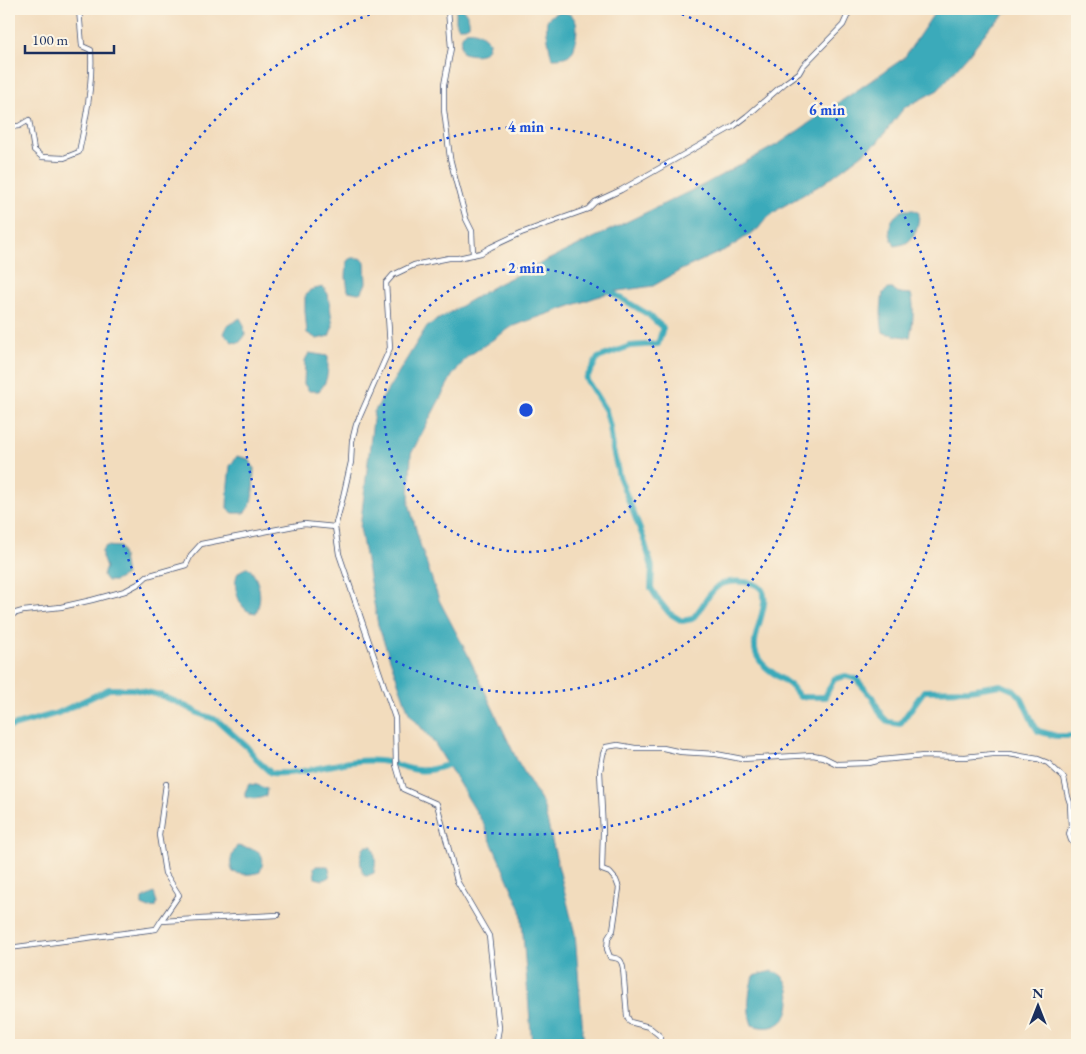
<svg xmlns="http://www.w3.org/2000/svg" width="1086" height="1054" viewBox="0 0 1086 1054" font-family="'EB Garamond',serif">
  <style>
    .water { fill: #3baaba; stroke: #2b6c8c }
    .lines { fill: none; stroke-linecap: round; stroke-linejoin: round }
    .canal { stroke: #3baaba; stroke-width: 6 }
    .street-casing { stroke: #3b496c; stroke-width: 6 }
    .street { stroke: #fff; stroke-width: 4.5 }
    .ring { fill: none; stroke: #1d4ed8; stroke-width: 2.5; stroke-dasharray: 2.5 5 }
    .centre { fill: #1d4ed8; stroke: #fcf5e5; stroke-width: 2.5 }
    .ring-label { font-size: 15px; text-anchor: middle; font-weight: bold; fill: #1d4ed8; stroke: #fcf5e5; stroke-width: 5; stroke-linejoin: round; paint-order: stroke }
  </style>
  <rect width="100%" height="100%" fill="#fcf5e5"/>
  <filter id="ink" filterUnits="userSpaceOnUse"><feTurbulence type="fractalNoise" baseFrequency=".02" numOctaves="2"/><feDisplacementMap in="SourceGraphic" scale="10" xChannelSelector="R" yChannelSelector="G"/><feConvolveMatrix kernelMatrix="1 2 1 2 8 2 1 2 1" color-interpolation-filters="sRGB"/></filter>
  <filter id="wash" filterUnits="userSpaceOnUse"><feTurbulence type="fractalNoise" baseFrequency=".0096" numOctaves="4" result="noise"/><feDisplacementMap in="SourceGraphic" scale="20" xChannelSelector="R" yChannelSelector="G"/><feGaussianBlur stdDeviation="1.12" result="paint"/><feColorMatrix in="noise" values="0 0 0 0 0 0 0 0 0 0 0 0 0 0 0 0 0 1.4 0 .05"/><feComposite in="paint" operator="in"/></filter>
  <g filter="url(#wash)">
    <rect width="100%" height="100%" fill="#f2dcbd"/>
    <g class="water">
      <path d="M456,9H463C467,14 470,19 469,25L465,27H458L456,21Z"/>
      <path d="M937,9H1011L990,27L969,54L938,90L904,108L877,143L824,183L780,208L765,220L758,229L729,248L681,270L653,286L611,292L513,326L467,357L452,376L411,454L409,503L420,544L439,600L467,653L517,760L543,804L575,934L584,1045H532L521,910L483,823L435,744L409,713L378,625L360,528L374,412L427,326L498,284L703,185L780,143L904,58Z"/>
      <path d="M556,13C578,10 579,26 575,42C575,46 574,51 571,53C567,58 558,58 552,58C550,53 545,26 547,21C548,17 553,15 556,13Z"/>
      <path d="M466,31C476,29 482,34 489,41C489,57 475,56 463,53C459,46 460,36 466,31Z"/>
      <path d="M904,210H914L919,213C919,224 915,240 904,244C901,245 898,245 895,246C886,231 888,218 904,210Z"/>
      <path d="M352,258H360L364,260L365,262L366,283L362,292L358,293L348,291L346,277L347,261Z"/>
      <path d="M323,287L328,294L333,326L329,336L317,339L307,333L305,311V297L310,290Z"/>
      <path d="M888,289H893L899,293L911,294C915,307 913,323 910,337C902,337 901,336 894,335C889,333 888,335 883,332C880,318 881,306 883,293Z"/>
      <path d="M240,318L244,325L245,336L239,343L232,342L224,334L227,326Z"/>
      <path d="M309,353L328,356C328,369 329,381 319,391H309L304,384L305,360Z"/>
      <path d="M237,456L249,459L254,468L253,493L250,507L244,513H233L227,508L228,484L230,466Z"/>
      <path d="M106,546L120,547C124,556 124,566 126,575L115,581H107L103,576L104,571L106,568L102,557V551Z"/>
      <path d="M248,567C260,580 263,597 256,613C253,612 250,613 248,611C238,606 232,583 238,573C240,570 245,569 248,567Z"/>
      <path d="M249,784L257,785L267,789L266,796C258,799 253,800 245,797V792Z"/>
      <path d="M237,846C254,849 269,849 260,872C251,875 242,875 233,872C228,863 232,854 237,846Z"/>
      <path d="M367,846H372C376,854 376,864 374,873L367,876H365C359,867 360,858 363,849Z"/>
      <path d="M316,866H328C330,870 330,873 329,877L323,880L315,878L314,868Z"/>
      <path d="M154,893L157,902L156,907L149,908L142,905V899Z"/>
      <path d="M772,971C775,972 780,974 782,976C786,979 788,985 789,990C794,1017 779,1034 752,1025C746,1009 749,991 753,976Z"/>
    </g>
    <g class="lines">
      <g class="canal">
        <path d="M611,292L649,315L663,328L658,344L630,346L598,358L586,379L606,411L610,427L613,450L619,476L643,537L652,567L651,588L657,598L669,613L682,621L692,619C711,598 710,578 745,582C786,586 748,630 756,653C761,668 779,676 790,685C794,688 796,693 800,697H825L834,679L846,676L856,679L872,697L882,716L888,722L900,724L924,691L969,690L1001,685L1015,691L1021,697L1033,723L1038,731L1056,736H1077"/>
        <path d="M9,727L58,713L109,689H133L160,695L181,704L200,714L217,720L247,747L259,762L271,773C307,776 343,757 380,761C393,762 405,769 418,770C429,772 440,767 451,764"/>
      </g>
    </g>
  </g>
  <g filter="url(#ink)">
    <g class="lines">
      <g class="street-casing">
        <g id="street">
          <path d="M448,9L451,48L444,85V110L450,158L456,182L466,219L472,231L473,255"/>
          <path d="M9,127L19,126L29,120L34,150L42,157L64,158L79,152C86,119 93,84 91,50L82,46L79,9"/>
          <path d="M9,615L23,611L61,607L92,600L125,591L138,584L147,576L186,565L191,555L201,544L304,524L335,527"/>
          <path d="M161,921L179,895L165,873L159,835L166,784"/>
          <path d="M9,948L156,929L161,921L278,915"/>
          <path d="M496,1045L499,1028L489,936L457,881L437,804L403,789L396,765L395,718L339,554L335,527L343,497L351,462L352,441L356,425L390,348L386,283L393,275L414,265L449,258H458L481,253L491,247L521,233L588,209L595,202L621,190L734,126L747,116L785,83L799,73L803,66L843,25L848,14L852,9"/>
          <path d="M660,1045V1036L649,1027L630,1022L627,1016L623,968C621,958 619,959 610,957L607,949L608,938L613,930L619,888L616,880L610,873L602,870L603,832L600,771L603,754L606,747L618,745L635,748H663L681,752L716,754L742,759L813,755L823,757L837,764L869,763L881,760L924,756L965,757L993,754H1009L1038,759L1048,763L1064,778L1068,797L1070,803L1071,827L1069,834L1071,840L1077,849"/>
        </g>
      </g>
      <use href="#street" class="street"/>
    </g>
  </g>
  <g class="ring">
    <circle cx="526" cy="410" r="142"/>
    <circle cx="526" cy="410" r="283"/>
    <path d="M668 9A425 425 0 1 1 384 9"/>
  </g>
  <circle cx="526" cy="410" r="8" class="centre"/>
  <g class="ring-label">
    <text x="827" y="115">6 min</text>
    <text x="526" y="132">4 min</text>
    <text x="526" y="273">2 min</text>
  </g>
  <rect width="1086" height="1054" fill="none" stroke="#fcf5e5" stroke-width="30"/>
  <g transform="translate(1038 1006)" stroke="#fcf5e5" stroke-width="4" paint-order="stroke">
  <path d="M0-4L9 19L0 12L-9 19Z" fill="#1b2f5e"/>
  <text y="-8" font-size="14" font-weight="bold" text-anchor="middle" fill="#1b2f5e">N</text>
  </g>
  <path d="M25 45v8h89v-8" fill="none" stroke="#1b2f5e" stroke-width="2.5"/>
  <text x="32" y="45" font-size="15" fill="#1b2f5e" stroke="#fcf5e5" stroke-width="4" paint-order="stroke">100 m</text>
</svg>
